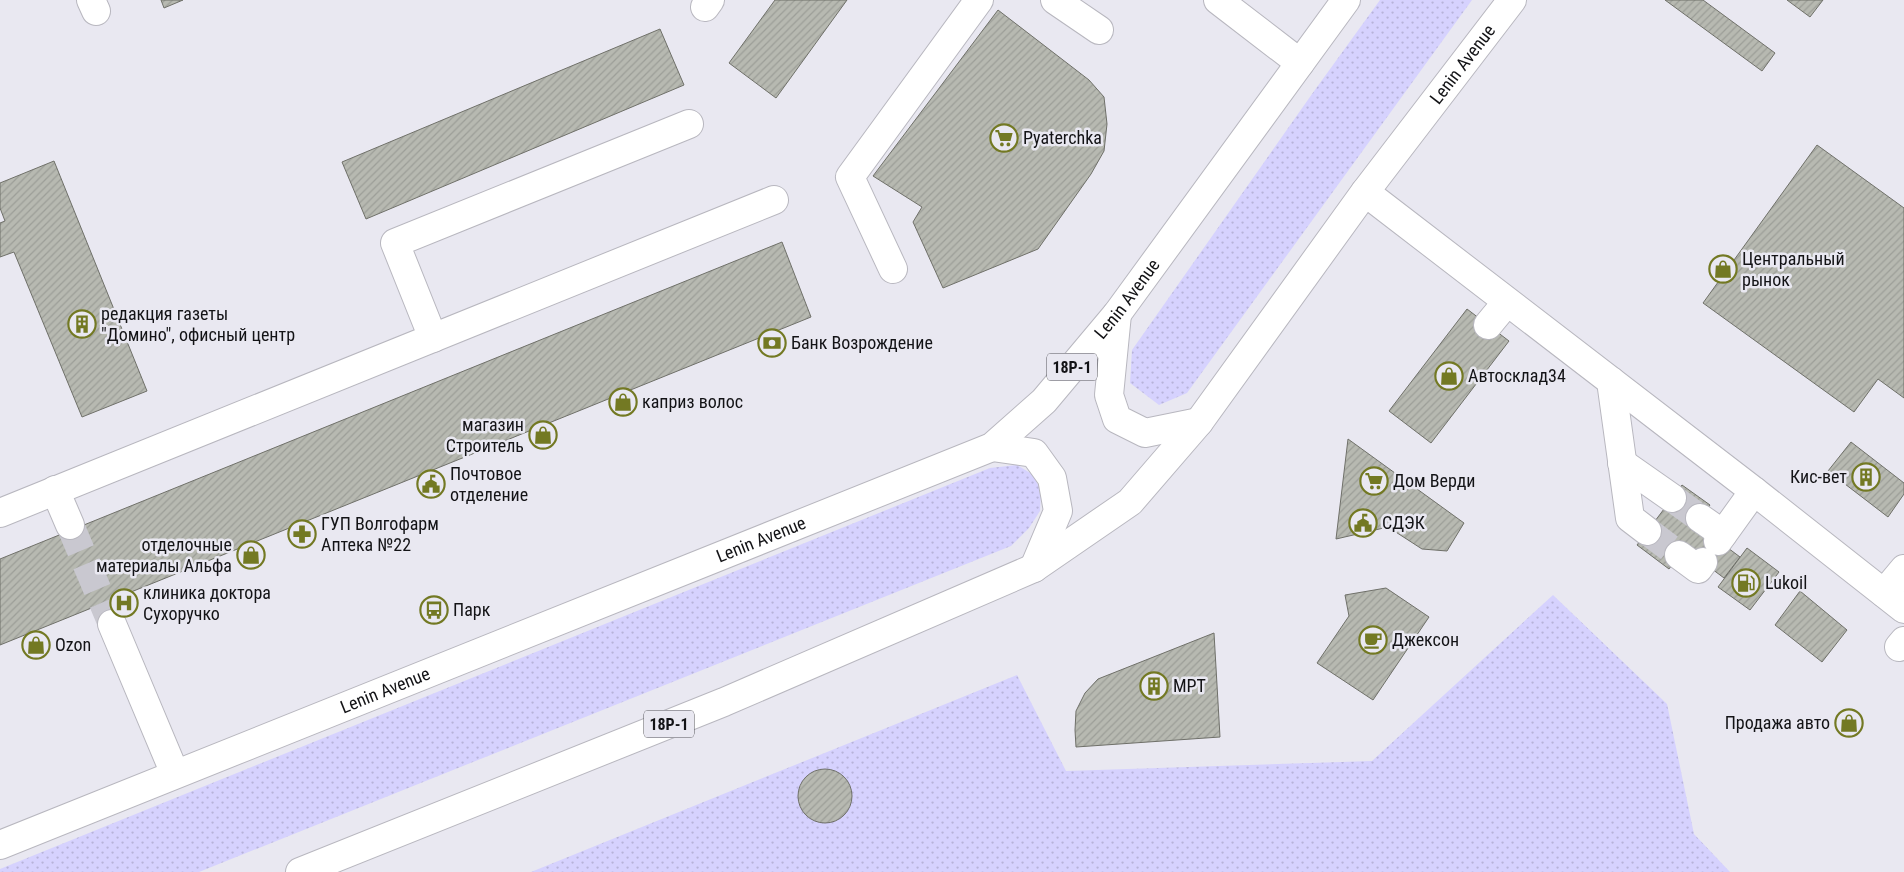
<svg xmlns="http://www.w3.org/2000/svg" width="1904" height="872" viewBox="0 0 1904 872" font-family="'Roboto Condensed',sans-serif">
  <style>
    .grass { fill: url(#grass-dots) }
    .building { fill: url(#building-hatch); stroke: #6f7069 }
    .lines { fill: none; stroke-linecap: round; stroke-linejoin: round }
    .minor-tunnel { stroke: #c9c8d0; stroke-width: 28; stroke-dasharray: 28 14; stroke-linecap: butt }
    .minor-casing { stroke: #b8b7bf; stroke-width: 30 }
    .major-casing { stroke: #b8b7bf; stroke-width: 30 }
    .minor { stroke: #fff; stroke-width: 28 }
    .major { stroke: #fff; stroke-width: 28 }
    .labels { text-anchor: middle; stroke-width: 5; stroke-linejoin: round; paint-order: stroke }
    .shield { fill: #e9e8f1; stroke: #535358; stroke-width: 1 }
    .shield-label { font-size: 16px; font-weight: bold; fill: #131316 }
    .street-label { font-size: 18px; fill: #131316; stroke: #e9e8f1 }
    .poi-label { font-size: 18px; fill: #131316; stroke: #e9e8f1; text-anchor: start }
  </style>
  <defs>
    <pattern id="grass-dots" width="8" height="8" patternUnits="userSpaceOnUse" patternTransform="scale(1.25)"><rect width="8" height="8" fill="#d6d2fe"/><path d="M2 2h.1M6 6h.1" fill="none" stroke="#b7b3d9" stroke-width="1.8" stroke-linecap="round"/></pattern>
    <pattern id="building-hatch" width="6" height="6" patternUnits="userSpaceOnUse" patternTransform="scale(1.25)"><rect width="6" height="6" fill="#b7b9b1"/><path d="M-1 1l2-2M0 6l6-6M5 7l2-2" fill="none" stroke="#9c9e98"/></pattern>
  </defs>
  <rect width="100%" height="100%" fill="#e9e8f1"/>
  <g class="grass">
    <path d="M1380,0H1472L1187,393L1159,405L1130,383L1132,350L1312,94Z"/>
    <path d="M1017,465L1032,474L1041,490L1040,511L1029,528L1011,546L199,872H0V869L990,468Z"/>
    <path d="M1553,595L1667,704L1694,834L1730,872H531L1017,675L1066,771L1372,761Z"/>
  </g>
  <g class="building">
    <path d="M161,0H183L164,8Z"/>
    <path d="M775,0H847L776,98L729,63Z"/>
    <path d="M1665,0H1703L1775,53L1762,71Z"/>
    <path d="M1787,0H1823L1810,17Z"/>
    <path d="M998,10L1089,80L1104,97L1107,124L1104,151L1091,174L1038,249L943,288L913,222L922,207L873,176Z"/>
    <path d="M660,29L684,85L366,219L342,162Z"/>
    <path d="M1817,145L1904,208V398L1878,379L1854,412L1703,303Z"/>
    <path d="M54,161L147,391L82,417L14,252L0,257V223L5,221L0,208V183Z"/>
    <path d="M782,242L811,317L0,645V559Z"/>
    <path d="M1467,309L1509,341L1431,443L1389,411Z"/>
    <path d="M1348,439L1464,523L1447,551L1422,549L1388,527L1336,539Z"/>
    <path d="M1851,442L1904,483V494L1888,517L1828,471Z"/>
    <path d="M1682,485L1710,505L1696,524L1740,557L1724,578L1684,548L1669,569L1637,545Z"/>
    <path d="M1747,548L1779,572L1750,610L1718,587Z"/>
    <path d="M1386,588L1429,617L1373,700L1317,663L1349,616L1345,595Z"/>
    <path d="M1800,591L1847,630L1822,662L1775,625Z"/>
    <path d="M1214,633L1220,737L1076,747L1075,730L1076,711L1085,693L1098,679Z"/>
    <circle cx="825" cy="796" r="27"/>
  </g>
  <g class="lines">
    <g class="minor-tunnel">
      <path d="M1672,498L1700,518"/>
      <path d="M70,525L112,624"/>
      <path d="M1647,531L1679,555"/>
    </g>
    <g class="minor-casing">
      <g id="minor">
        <path d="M91,0L96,11"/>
        <path d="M1055,0L1099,30"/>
        <path d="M1218,0L1300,63"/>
        <path d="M705,7L710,0"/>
        <path d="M1365,192L1754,491L1904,609"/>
        <path d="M893,269L850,177L979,0"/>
        <path d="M1488,325L1507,302"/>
        <path d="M433,338L395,243L689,124"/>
        <path d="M1611,381L1630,518L1647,531"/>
        <path d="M1622,463L1672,498"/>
        <path d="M55,490L70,525"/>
        <path d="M0,513L774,200"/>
        <path d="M1700,518L1723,534"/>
        <path d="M1718,541L1754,491"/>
        <path d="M1679,555L1698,569L1703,562"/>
        <path d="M1884,593L1904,569"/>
        <path d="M112,624L175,774"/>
        <path d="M1899,647L1904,641"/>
      </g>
    </g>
    <g class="major-casing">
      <g id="major">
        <path d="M1117,314L1109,395L1117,419L1145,433L1199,422"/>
        <path d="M992,447L1034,453L1052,478L1058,511L1034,568"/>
        <path id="s1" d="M0,845L992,447L1044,401L1117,314L1346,0"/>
        <path id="s2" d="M300,872L724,702L1034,568L1130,502L1199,422L1365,192L1512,0"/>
      </g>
    </g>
    <use href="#minor" class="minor"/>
    <use href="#major" class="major"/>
  </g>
  <defs>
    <g id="supermarket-ring" transform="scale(1.4375)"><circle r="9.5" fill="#e9e8f1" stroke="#737923" stroke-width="1.5"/><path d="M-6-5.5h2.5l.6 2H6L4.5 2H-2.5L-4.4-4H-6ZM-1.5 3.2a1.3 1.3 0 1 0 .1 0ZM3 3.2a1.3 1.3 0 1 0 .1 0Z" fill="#737923"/></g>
    <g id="shop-ring" transform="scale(1.4375)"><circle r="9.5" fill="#e9e8f1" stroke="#737923" stroke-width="1.5"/><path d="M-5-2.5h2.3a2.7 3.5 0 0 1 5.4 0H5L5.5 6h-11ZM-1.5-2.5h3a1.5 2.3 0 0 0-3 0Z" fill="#737923"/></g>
    <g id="building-ring" transform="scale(1.4375)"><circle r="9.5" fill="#e9e8f1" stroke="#737923" stroke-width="1.5"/><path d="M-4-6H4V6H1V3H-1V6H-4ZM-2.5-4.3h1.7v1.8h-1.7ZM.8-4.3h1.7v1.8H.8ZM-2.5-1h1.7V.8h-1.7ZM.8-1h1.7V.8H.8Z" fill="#737923"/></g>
    <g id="bank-ring" transform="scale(1.4375)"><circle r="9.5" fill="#e9e8f1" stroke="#737923" stroke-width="1.5"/><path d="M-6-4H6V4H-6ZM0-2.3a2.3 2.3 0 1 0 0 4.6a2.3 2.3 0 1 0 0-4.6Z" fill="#737923"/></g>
    <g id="civic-ring" transform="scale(1.4375)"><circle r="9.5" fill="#e9e8f1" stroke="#737923" stroke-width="1.5"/><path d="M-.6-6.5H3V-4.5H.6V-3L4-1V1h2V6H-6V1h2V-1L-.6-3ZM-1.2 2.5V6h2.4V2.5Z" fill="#737923"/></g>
    <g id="pharmacy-ring" transform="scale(1.4375)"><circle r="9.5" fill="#e9e8f1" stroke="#737923" stroke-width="1.5"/><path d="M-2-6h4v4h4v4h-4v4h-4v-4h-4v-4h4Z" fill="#737923"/></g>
    <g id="fuel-ring" transform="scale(1.4375)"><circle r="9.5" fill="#e9e8f1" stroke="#737923" stroke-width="1.5"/><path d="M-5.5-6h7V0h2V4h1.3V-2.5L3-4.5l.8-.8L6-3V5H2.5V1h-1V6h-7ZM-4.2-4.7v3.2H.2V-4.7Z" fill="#737923"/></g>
    <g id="hospital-ring" transform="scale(1.4375)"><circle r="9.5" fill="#e9e8f1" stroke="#737923" stroke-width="1.5"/><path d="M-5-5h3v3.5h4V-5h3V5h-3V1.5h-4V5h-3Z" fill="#737923"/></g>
    <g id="bus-ring" transform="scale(1.4375)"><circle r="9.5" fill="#e9e8f1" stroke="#737923" stroke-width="1.5"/><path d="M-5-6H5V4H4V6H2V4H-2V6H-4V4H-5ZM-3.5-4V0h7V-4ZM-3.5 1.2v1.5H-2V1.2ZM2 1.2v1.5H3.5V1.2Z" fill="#737923"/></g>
    <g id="cafe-ring" transform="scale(1.4375)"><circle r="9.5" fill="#e9e8f1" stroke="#737923" stroke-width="1.5"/><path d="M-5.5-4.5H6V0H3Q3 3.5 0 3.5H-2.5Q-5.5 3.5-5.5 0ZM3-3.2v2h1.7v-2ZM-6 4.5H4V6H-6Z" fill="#737923"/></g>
  </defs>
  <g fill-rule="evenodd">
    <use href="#supermarket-ring" x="1004" y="138"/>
    <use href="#shop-ring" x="1723" y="269"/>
    <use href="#building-ring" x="82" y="324"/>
    <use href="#bank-ring" x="772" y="343"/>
    <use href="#shop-ring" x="1449" y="376"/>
    <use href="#shop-ring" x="623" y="402"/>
    <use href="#shop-ring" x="543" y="435"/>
    <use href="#building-ring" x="1866" y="477"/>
    <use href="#supermarket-ring" x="1374" y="481"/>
    <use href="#civic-ring" x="431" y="484"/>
    <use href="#civic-ring" x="1363" y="523"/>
    <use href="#pharmacy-ring" x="302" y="534"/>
    <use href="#shop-ring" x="251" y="555"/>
    <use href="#fuel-ring" x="1746" y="583"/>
    <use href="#hospital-ring" x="124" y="603"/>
    <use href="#bus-ring" x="434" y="610"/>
    <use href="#cafe-ring" x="1373" y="640"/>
    <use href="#shop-ring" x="36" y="645"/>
    <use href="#building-ring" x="1154" y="686"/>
    <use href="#shop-ring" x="1849" y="723"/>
  </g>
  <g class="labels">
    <g class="shield">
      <rect x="1047" y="353.5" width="50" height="27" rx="4"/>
      <rect x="644" y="710.5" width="50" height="27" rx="4"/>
    </g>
    <g class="shield-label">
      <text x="1072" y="373">18Р-1</text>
      <text x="669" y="730">18Р-1</text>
    </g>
    <g class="street-label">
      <text dy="6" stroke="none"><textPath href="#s2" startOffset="1461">Lenin Avenue</textPath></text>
      <text dy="6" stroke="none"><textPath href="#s1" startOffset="1270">Lenin Avenue</textPath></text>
      <text dy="6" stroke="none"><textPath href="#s1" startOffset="820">Lenin Avenue</textPath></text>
      <text dy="6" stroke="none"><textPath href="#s1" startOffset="415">Lenin Avenue</textPath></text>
    </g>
    <g class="poi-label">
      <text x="1023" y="144">Pyaterchka</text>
      <text x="1742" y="265">Центральный<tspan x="1742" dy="21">рынок</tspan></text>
      <text x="101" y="320">редакция газеты<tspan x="101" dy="21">"Домино", офисный центр</tspan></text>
      <text x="791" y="349">Банк Возрождение</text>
      <text x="1468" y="382">Автосклад34</text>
      <text x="642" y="408">каприз волос</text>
      <text x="524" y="431" text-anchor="end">магазин<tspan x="524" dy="21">Строитель</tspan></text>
      <text x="450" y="480">Почтовое<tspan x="450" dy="21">отделение</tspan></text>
      <text x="1847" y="483" text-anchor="end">Кис-вет</text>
      <text x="1393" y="487">Дом Верди</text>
      <text x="1382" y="529">СДЭК</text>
      <text x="321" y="530">ГУП Волгофарм<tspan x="321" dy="21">Аптека №22</tspan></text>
      <text x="232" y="551" text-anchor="end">отделочные<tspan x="232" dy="21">материалы Альфа</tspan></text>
      <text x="1765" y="589">Lukoil</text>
      <text x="143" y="599">клиника доктора<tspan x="143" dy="21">Сухоручко</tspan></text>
      <text x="453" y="616">Парк</text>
      <text x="1392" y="646">Джексон</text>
      <text x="55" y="651">Ozon</text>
      <text x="1173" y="692">МРТ</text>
      <text x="1830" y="729" text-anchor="end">Продажа авто</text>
    </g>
  </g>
</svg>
